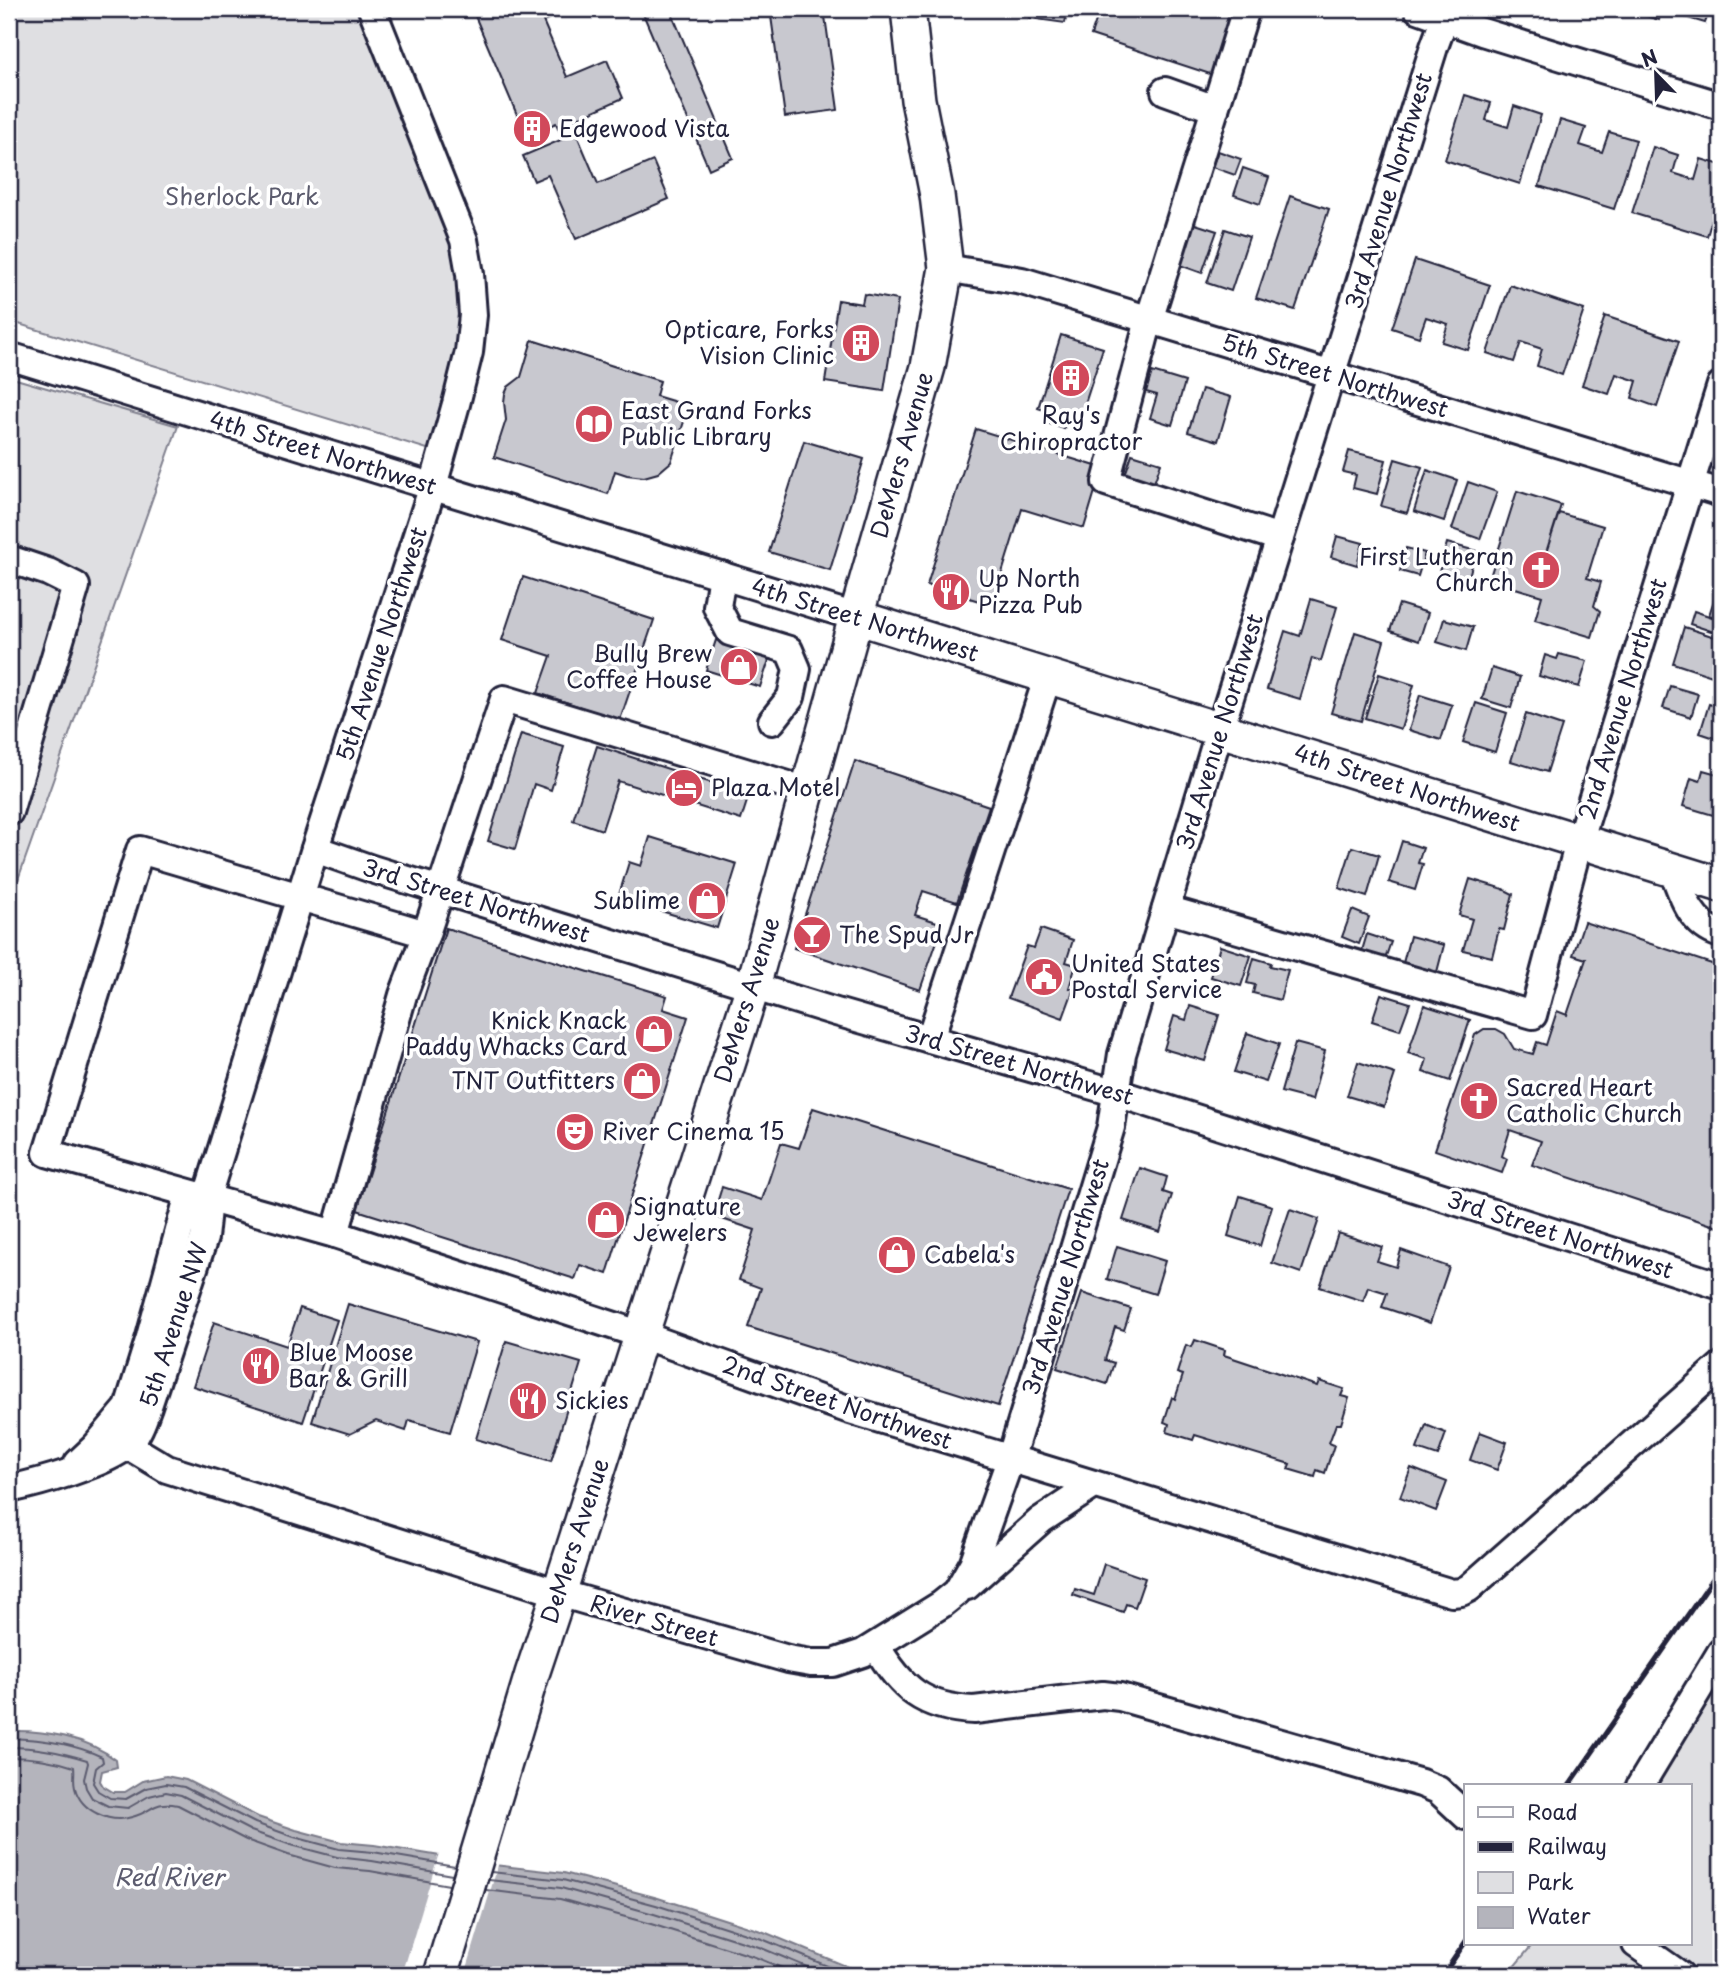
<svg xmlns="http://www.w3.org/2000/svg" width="1730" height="1984" viewBox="0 0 1730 1984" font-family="'Playpen Sans',sans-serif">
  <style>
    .green { fill: #dfdfe2; stroke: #80808e; stroke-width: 2 }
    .water { fill: #b4b4bc; stroke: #7a7a88; stroke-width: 2 }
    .pier { fill: #fff }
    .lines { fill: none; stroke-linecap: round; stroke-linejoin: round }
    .shore { stroke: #5c5c6f; stroke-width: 2 }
    .building { fill: #c8c8cf; stroke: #22223b; stroke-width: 2 }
    .minor-casing { stroke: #22223b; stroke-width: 32 }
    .major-casing { stroke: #22223b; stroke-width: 38 }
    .minor { stroke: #fff; stroke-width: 26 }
    .major { stroke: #fff; stroke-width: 33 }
    .rail { stroke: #22223b; stroke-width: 5 }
    .labels { text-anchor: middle; stroke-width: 7; stroke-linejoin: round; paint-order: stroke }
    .poi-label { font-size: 23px; fill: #22223b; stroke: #fff; text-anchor: start }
    .street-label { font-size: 23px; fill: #22223b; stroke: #fff }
    .park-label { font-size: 23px; fill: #5b5b6d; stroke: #fff }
    .water-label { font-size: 24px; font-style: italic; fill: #5c5c6f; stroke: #fff }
  </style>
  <rect width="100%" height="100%" fill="#fff"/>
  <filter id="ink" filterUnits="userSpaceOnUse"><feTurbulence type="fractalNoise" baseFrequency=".0143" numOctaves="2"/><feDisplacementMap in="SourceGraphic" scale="14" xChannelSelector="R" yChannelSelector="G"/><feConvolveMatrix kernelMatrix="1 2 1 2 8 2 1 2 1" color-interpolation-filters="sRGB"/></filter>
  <g filter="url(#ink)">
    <g class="green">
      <path d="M9,9H366L464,240L473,315L437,452L9,321Z"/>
      <path d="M9,377L178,426L9,905Z"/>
      <path d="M1721,1674V1975H1507L1533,1944H1690V1786H1648Z"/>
    </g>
    <path class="water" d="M9,1731C45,1730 87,1737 116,1760L117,1767L102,1771L100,1781L103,1786L113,1792H125L143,1781L166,1776L186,1780L258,1817L296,1830L341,1842L374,1845L494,1865L564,1873L658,1898L764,1932L848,1967L872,1975H16L9,1973Z"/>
    <path class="pier" d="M439,1853L499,1862L465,1975H402Z"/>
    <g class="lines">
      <g class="shore">
        <path d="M9,1738C41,1739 73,1743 102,1757L103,1762L96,1768L93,1783L98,1791L110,1798L126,1799L146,1788L166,1784L184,1787L255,1823L294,1837L339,1849L373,1852L455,1866"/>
        <path d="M9,1747C36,1747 61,1752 87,1760L88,1763L84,1779L86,1788L92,1798L108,1806L128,1808L149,1796L166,1792L181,1795L251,1831L291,1845L337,1857L372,1861L452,1875"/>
        <path d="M9,1757C31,1757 53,1760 74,1767C75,1774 73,1781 75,1788C81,1811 110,1824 132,1817C153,1812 152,1800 178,1805L246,1840L288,1855L335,1868L370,1871L449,1885"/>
        <path d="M491,1872L563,1880L656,1905L762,1939L849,1975"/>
        <path d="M489,1880L561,1888L654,1914L759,1947L826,1975"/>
        <path d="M486,1890L560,1899L651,1924L755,1957L799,1975"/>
      </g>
    </g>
    <g class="building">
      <path d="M492,9H572L543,21L567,77L607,60L623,98L571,121L598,184L653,161L669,199L576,239L548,175L534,181L523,156L563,139L556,123L526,136L475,16Z"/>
      <path d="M641,9H670L733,158L709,169Z"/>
      <path d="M770,9H824L838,110L785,117Z"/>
      <path d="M1032,9H1068L1065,23L1029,18Z"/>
      <path d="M1100,9H1235L1213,75L1091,35Z"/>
      <path d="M1634,9H1662L1659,20L1633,12Z"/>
      <path d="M1672,9H1710L1705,23L1671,13Z"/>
      <path d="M1721,20V44L1715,43Z"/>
      <path d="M1465,95L1491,103L1486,120L1508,127L1514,106L1541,115L1520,184L1445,160Z"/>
      <path d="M1560,120L1586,128L1580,145L1602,152L1609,132L1636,140L1614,209L1539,186Z"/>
      <path d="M1653,147L1678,155L1673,173L1695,180L1701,159L1721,165V190L1707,236L1632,213Z"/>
      <path d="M1218,151L1241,159L1235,175L1212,167Z"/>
      <path d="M1243,168L1269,177L1260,204L1234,195Z"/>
      <path d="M1290,196L1329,209L1295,310L1256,298Z"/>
      <path d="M1189,222L1217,231L1202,273L1174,263Z"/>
      <path d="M1225,229L1249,237L1231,291L1207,283Z"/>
      <path d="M1415,260L1490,285L1468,350L1442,342L1448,324L1426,317L1419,337L1392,328Z"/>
      <path d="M1510,285L1584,310L1562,375L1537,366L1542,349L1521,342L1514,362L1487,353Z"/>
      <path d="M864,294L898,300L884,391L825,382L838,300L862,304Z"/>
      <path d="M1605,316L1679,341L1657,407L1632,398L1637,381L1616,374L1609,394L1582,385Z"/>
      <path d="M1061,335L1103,348L1080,419L1068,415L1064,429L1047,423L1051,412L1038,408Z"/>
      <path d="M532,340L660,381L656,396L689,406L671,462L658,473L644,477L627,475L615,471L608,494L494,457L506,420L504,402L505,394L508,387L521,377Z"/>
      <path d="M1152,372L1185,382L1172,425L1150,418L1157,395L1146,392Z"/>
      <path d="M1202,389L1231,397L1218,441L1188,432Z"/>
      <path d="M976,429L1102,468L1084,528L1022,509L992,605L927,585Z"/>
      <path d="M804,441L864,459L830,570L769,552Z"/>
      <path d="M1349,451L1386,460L1377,494L1353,488L1356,475L1343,472Z"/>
      <path d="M1132,454L1161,463L1150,494L1122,484Z"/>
      <path d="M1395,459L1422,467L1407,513L1381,506Z"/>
      <path d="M1427,470L1457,480L1444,521L1414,511Z"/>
      <path d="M1468,482L1497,492L1480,539L1452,529Z"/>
      <path d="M1517,491L1561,505L1543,562L1559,513L1603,526L1587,578L1601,582L1594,606L1600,611L1592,637L1535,620L1542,596L1489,580Z"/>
      <path d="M1337,536L1363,543L1357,565L1331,557Z"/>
      <path d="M1447,543L1476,551L1468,580L1439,572Z"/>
      <path d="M1406,548L1425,553L1418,576L1400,571Z"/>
      <path d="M523,577L654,620L620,720L538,693L551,656L502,640Z"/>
      <path d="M1721,579V619L1709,615Z"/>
      <path d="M1311,599L1337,607L1321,661L1312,658L1300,699L1267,689L1285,631L1300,636Z"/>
      <path d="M1399,604L1428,613L1419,641L1390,631Z"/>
      <path d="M1694,611L1718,619L1714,632L1690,624Z"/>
      <path d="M1444,619L1473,627L1466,651L1437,642Z"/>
      <path d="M1684,627L1718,638L1715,649L1720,650L1712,676L1673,663Z"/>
      <path d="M1355,632L1384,641L1361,721L1331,713Z"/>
      <path d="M716,640L770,657L760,687L706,670Z"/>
      <path d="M1559,654L1587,661L1579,687L1539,676L1545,655L1557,659Z"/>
      <path d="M1492,668L1520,677L1511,708L1482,699Z"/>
      <path d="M1379,674L1414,685L1401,729L1365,718Z"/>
      <path d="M1670,686L1698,694L1691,717L1663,708Z"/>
      <path d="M1420,695L1452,705L1441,740L1409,730Z"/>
      <path d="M1476,703L1507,713L1495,752L1463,742Z"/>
      <path d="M1709,704L1721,708V740L1700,733Z"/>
      <path d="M1526,714L1562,726L1547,772L1511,761Z"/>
      <path d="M521,734L564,747L551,790L534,784L515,849L488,841Z"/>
      <path d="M597,746L749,795L741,820L618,781L602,830L573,820Z"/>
      <path d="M855,761L989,806L957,902L923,891L915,915L943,924L920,990L794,948Z"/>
      <path d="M1703,770L1721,775V788L1713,815L1683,806L1691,778L1700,781Z"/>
      <path d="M650,837L737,864L717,928L618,898L629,862L641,866Z"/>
      <path d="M1402,841L1423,848L1418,863L1423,864L1415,890L1389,882Z"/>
      <path d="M1352,847L1379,855L1367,897L1339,888Z"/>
      <path d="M1470,879L1503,889L1513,894L1504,930L1499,929L1492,957L1463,950L1472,919L1459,915Z"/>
      <path d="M1352,910L1369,917L1359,944L1342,937Z"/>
      <path d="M1584,922L1721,967V1228L1532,1165L1541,1141L1510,1130L1502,1156L1507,1159L1502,1173L1435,1150L1475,1035L1484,1029H1496L1505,1034L1514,1049L1533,1054L1537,1042L1546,1045L1557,1011L1567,1015L1586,959L1573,955Z"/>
      <path d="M446,928L667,996L663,1009L688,1017L607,1274L580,1265L575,1279L357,1210Z"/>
      <path d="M1041,929L1073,940L1066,962L1076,965L1069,988H1074L1063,1018L1008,998L1027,946L1034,948Z"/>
      <path d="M1367,934L1391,942L1384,962L1361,954Z"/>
      <path d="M1410,936L1444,945L1437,972L1403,963Z"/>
      <path d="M1220,946L1251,956L1241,986L1211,977Z"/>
      <path d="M1254,958L1271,963L1270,966L1288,970L1280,1000L1253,993L1255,985L1247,983Z"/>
      <path d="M1381,994L1410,1003L1400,1030L1372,1021Z"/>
      <path d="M1424,1005L1470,1020L1450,1081L1423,1072L1427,1059L1408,1053Z"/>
      <path d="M1190,1006L1219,1015L1205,1061L1164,1049L1174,1016L1186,1020Z"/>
      <path d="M1247,1033L1279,1044L1266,1082L1234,1072Z"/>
      <path d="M1295,1043L1325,1051L1312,1100L1281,1092Z"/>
      <path d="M1358,1062L1395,1074L1384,1107L1347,1096Z"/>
      <path d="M813,1108L1068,1189L998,1406L748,1327L761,1288L739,1280L755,1230L713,1216L722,1187L762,1200L781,1143L799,1148Z"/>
      <path d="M1140,1168L1167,1177L1163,1192L1172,1195L1160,1232L1123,1220Z"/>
      <path d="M1240,1196L1272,1206L1260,1246L1228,1236Z"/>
      <path d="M1290,1209L1319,1219L1301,1273L1272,1263Z"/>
      <path d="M1338,1233L1382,1247L1377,1261L1396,1267L1401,1250L1449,1267L1430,1323L1382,1307L1387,1293L1368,1287L1363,1301L1320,1287Z"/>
      <path d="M1117,1246L1165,1261L1155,1294L1107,1279Z"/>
      <path d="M1082,1293L1131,1309L1124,1330L1115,1327L1105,1360L1114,1363L1107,1384L1057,1368Z"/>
      <path d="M348,1304L477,1342L450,1432L409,1420L406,1431L376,1421L350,1434L312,1422Z"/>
      <path d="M300,1308L337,1320L303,1422L193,1386L214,1322L287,1346Z"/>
      <path d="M1195,1340L1225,1350L1224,1355L1317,1386L1319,1381L1344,1389L1341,1396L1349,1398L1341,1424H1336L1329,1443L1334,1445L1325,1473L1317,1470L1315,1477L1288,1469L1290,1464L1195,1435L1193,1440L1167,1432L1169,1424L1164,1422L1172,1397L1175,1399L1183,1375L1177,1373L1186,1345L1192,1347Z"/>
      <path d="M506,1341L581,1363L551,1461L476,1439Z"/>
      <path d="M1426,1425L1446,1433L1438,1456L1417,1449Z"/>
      <path d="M1480,1432L1507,1442L1497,1470L1470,1460Z"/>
      <path d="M1411,1468L1447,1482L1436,1511L1400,1497Z"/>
      <path d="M1104,1564L1145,1578L1135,1607L1126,1604L1123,1612L1073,1595L1075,1589L1094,1595Z"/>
    </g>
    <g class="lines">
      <g class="minor-casing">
        <g id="minor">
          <path d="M1418,9L1482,32L1721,106"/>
          <path d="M1165,91L1215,109L1246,9"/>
          <path d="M1215,109L1149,320L1106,482L1280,538"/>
          <path d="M946,268L1022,281L1721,493"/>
          <path d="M9,356L856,617"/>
          <path d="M9,559L48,572L76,586L9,812"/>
          <path d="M722,575L717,607L730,632L789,650L797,669L791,697L772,721"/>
          <path d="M315,849L372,869L836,1012L1117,1093L1721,1286"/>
          <path d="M1673,870C1682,896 1692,926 1721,934"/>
          <path d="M1166,909L1533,1015L1579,842L1721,385"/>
          <path d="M426,934L140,850L47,1153L335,1234L642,1335L847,1409L1452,1593L1461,1592L1469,1588L1721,1366"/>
          <path d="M930,1039L1048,676"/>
          <path d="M335,1234L403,995L426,934L504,699L808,791"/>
          <path d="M127,1445L167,1469L559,1593L788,1659L811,1663H833L863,1653L942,1604L957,1592L973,1564L1010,1460L1111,1127L1122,1054L1220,729L1434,47L1448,9"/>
          <path d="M78,1463L95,1447L128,1408L150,1337L189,1194"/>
          <path d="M9,1489C38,1483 106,1464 128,1445C138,1435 143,1420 148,1406L204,1238L209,1190L317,842L433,486L456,404L469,352L473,315L470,274L464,240L372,9"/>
          <path d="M967,1586L1041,1520L1094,1485"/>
          <path d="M876,1646C901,1688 923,1708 974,1710L1103,1695L1120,1697L1421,1783L1438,1790L1466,1816"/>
          <path d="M1640,1786L1721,1652"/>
          <path d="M1636,1944L1680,1975"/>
        </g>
      </g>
      <g class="major-casing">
        <g id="major">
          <path d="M856,617L1721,885"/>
          <path d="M441,1975L532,1674L559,1593L753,986L856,617L928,367L946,268L937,195L918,100L908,9"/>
        </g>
      </g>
      <use href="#minor" class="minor"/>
      <use href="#major" class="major"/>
      <g class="rail">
        <path d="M1569,1786L1721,1567"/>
        <path d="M1443,1975L1466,1941"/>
      </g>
    </g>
  </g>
  <defs>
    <g id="building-disc" transform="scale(2.0125)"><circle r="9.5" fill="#d1495b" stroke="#fff"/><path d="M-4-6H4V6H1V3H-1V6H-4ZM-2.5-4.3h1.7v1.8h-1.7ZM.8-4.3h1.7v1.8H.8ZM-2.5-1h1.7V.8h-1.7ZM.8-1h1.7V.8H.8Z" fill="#fff"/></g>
    <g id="library-disc" transform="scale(2.0125)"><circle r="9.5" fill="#d1495b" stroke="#fff"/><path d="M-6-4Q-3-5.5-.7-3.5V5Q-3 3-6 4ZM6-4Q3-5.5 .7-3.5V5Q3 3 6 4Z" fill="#fff"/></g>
    <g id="church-disc" transform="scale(2.0125)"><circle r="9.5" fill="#d1495b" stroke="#fff"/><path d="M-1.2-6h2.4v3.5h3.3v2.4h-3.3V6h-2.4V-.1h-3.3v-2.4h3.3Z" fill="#fff"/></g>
    <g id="restaurant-disc" transform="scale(2.0125)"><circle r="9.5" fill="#d1495b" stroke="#fff"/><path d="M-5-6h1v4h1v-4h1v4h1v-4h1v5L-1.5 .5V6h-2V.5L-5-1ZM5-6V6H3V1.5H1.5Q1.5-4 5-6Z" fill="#fff"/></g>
    <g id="shop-disc" transform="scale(2.0125)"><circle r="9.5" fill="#d1495b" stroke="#fff"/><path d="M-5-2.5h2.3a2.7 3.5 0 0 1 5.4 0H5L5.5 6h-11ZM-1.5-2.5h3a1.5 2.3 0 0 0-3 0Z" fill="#fff"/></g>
    <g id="hotel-disc" transform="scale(2.0125)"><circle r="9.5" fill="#d1495b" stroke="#fff"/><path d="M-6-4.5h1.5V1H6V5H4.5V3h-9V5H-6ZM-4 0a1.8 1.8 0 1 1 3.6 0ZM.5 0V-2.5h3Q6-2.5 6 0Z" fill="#fff"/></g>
    <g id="bar-disc" transform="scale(2.0125)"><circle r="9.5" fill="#d1495b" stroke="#fff"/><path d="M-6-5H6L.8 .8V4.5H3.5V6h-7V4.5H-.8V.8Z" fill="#fff"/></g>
    <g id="civic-disc" transform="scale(2.0125)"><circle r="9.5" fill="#d1495b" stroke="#fff"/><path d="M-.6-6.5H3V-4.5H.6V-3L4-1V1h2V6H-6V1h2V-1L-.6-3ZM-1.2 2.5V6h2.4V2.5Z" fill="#fff"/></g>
    <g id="theatre-disc" transform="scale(2.0125)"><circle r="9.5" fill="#d1495b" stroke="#fff"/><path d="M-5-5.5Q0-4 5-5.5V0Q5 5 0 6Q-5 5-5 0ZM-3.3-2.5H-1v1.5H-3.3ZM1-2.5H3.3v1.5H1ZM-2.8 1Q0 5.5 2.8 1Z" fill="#fff"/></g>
  </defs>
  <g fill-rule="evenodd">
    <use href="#building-disc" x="532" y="129"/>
    <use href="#building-disc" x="861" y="343"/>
    <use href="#building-disc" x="1071" y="378"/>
    <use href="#library-disc" x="594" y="424"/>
    <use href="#church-disc" x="1541" y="570"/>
    <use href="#restaurant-disc" x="951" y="592"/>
    <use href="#shop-disc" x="739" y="667"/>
    <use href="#hotel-disc" x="684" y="788"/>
    <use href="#shop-disc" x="707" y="901"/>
    <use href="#bar-disc" x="812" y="935"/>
    <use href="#civic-disc" x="1044" y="977"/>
    <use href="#shop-disc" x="654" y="1034"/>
    <use href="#shop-disc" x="642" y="1081"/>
    <use href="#church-disc" x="1479" y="1101"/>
    <use href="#theatre-disc" x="575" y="1132"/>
    <use href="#shop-disc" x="606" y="1220"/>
    <use href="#shop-disc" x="897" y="1255"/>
    <use href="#restaurant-disc" x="261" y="1366"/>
    <use href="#restaurant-disc" x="528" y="1401"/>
  </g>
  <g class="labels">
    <g class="poi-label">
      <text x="559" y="137">Edgewood Vista</text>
      <text x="834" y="338" text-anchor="end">Opticare, Forks<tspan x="834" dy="26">Vision Clinic</tspan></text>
      <text x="621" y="419">East Grand Forks<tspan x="621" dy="26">Public Library</tspan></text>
      <text x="1071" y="424" text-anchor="middle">Ray's<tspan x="1071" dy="26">Chiropractor</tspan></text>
      <text x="1514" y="565" text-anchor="end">First Lutheran<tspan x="1514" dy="26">Church</tspan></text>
      <text x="978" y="587">Up North<tspan x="978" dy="26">Pizza Pub</tspan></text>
      <text x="712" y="662" text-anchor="end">Bully Brew<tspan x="712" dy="26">Coffee House</tspan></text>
      <text x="711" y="796">Plaza Motel</text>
      <text x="680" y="909" text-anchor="end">Sublime</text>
      <text x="839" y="943">The Spud Jr</text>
      <text x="1071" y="972">United States<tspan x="1071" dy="26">Postal Service</tspan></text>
      <text x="627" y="1029" text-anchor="end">Knick Knack<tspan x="627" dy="26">Paddy Whacks Card</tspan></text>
      <text x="615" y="1089" text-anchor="end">TNT Outfitters</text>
      <text x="1506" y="1096">Sacred Heart<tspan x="1506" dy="26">Catholic Church</tspan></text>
      <text x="602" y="1140">River Cinema 15</text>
      <text x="633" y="1215">Signature<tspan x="633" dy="26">Jewelers</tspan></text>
      <text x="924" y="1263">Cabela's</text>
      <text x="288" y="1361">Blue Moose<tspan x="288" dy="26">Bar &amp; Grill</tspan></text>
      <text x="555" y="1409">Sickies</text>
    </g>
    <g class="street-label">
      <text transform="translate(1389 191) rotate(-73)" y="8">3rd Avenue Northwest</text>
      <text transform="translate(1335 376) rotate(17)" y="8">5th Street Northwest</text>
      <text transform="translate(323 453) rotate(17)" y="8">4th Street Northwest</text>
      <text transform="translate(902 455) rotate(-74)" y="8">DeMers Avenue</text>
      <text transform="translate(865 620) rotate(17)" y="8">4th Street Northwest</text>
      <text transform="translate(382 644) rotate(-72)" y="8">5th Avenue Northwest</text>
      <text transform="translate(1623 699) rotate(-73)" y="8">2nd Avenue Northwest</text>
      <text transform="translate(1220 732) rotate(-73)" y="8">3rd Avenue Northwest</text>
      <text transform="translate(1407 788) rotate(18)" y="8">4th Street Northwest</text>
      <text transform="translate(476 901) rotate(17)" y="8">3rd Street Northwest</text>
      <text transform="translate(747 1000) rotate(-73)" y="8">DeMers Avenue</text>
      <text transform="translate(1019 1065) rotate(16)" y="8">3rd Street Northwest</text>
      <text transform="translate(1560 1235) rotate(18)" y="8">3rd Street Northwest</text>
      <text transform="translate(1066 1277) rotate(-73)" y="8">3rd Avenue Northwest</text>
      <text transform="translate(174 1325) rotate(-72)" y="8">5th Avenue NW</text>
      <text transform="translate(837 1403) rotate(19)" y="8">2nd Street Northwest</text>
      <text transform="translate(575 1541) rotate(-72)" y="8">DeMers Avenue</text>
      <text transform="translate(654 1621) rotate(16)" y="8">River Street</text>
    </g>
    <g class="park-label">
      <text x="242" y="205">Sherlock Park</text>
    </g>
    <g class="water-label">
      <text x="169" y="1886">Red River</text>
    </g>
  </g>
  <rect width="1730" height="1984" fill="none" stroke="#fff" stroke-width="35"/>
  <rect x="18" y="18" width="1695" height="1949" fill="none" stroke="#22223b" stroke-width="2.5" filter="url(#ink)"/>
  <rect x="1464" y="1784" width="228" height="161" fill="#ffffff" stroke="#a7a7b1" stroke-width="2"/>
  <rect x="1478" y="1807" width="35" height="10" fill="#ffffff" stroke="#a7a7b1" stroke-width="2"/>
  <text x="1527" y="1820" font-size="21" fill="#22223b">Road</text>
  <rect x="1478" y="1842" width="35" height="10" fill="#22223b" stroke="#a7a7b1" stroke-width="2"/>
  <text x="1527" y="1854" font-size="21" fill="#22223b">Railway</text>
  <rect x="1478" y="1872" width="35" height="21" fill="#dfdfe2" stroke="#a7a7b1" stroke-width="2"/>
  <text x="1527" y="1890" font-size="21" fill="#22223b">Park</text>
  <rect x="1478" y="1907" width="35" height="21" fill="#b4b4bc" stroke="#a7a7b1" stroke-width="2"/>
  <text x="1527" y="1924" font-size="21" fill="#22223b">Water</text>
  <g transform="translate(1656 74) rotate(337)" stroke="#ffffff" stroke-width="5" paint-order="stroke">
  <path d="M0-5L12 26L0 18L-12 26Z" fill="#22223b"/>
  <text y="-10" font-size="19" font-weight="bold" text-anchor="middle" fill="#22223b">N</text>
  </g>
</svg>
